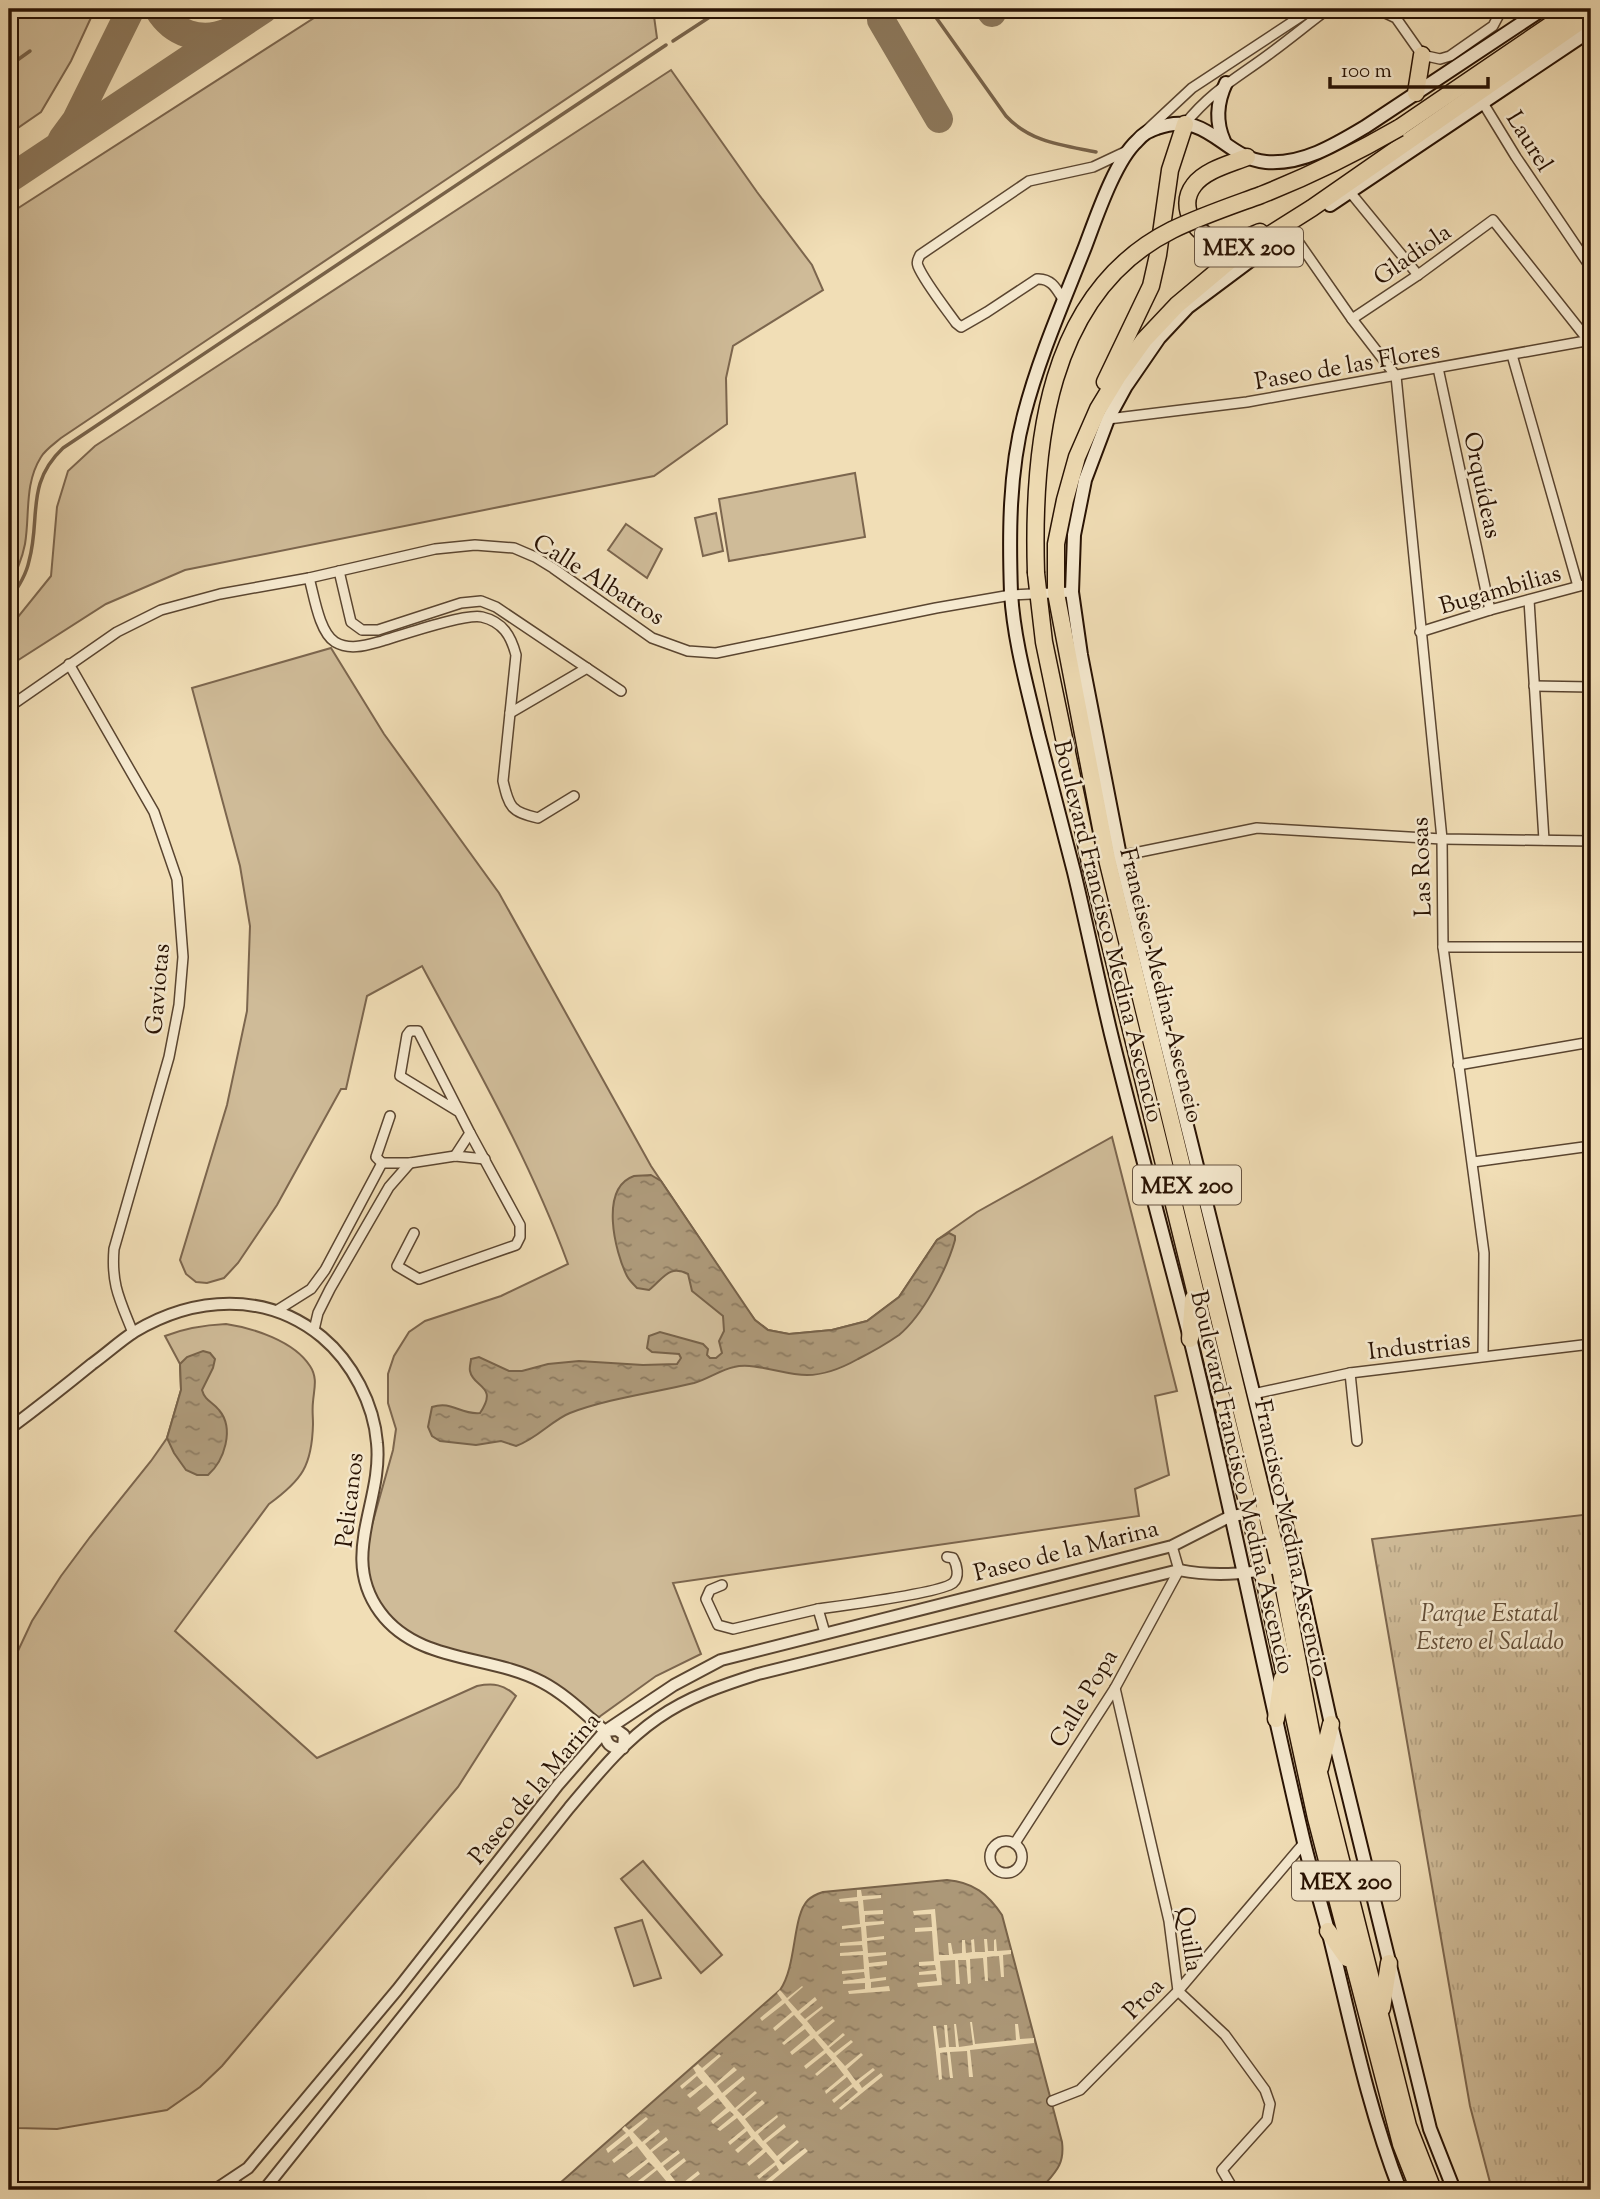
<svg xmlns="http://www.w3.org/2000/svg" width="1600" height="2199" viewBox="0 0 1600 2199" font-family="'Sorts Mill Goudy',serif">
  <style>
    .grass { fill: #cfbb98; stroke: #7c664e; stroke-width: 2 }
    .park { fill: url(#park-tufts); stroke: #7c664e; stroke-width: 2 }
    .water { fill: url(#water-ripples); stroke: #78634a; stroke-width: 2 }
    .pier { fill: #f1deb6 }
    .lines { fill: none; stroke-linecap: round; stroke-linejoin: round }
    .stream { stroke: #78634a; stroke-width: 3.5 }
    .taxiway { stroke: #8c785c; stroke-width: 28 }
    .minor-casing { stroke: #5a4530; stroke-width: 12 }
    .tertiary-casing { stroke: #5a4530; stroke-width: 14 }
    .secondary-casing { stroke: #281203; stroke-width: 16 }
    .trunk-casing { stroke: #281203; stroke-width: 19 }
    .minor { stroke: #f6ead0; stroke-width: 9 }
    .tertiary { stroke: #f6ead0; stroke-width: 10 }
    .secondary { stroke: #f6ead0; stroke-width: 12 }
    .trunk { stroke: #f1deb6; stroke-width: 16 }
    .trunk-bridge-casing { stroke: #281203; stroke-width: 19; stroke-linecap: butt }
    .trunk-bridge { stroke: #f1deb6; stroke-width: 16 }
    .labels { text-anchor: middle; stroke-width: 5; stroke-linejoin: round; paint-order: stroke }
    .shield { fill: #f6ead0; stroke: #665340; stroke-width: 2 }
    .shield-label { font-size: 23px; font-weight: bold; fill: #281203 }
    .street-label { font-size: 24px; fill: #281203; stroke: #f6ead0 }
    .park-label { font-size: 24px; font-style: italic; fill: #624d37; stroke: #f6ead0 }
  </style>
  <defs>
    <pattern id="park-tufts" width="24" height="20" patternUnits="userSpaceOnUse" patternTransform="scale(1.75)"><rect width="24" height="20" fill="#cfbb98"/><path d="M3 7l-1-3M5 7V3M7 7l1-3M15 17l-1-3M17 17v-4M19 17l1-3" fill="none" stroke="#b2a081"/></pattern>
    <pattern id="water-ripples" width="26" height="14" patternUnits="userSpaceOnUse" patternTransform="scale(1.75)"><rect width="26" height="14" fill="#ad9979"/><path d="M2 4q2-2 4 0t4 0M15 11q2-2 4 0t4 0" fill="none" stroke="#8d7b61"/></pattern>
  </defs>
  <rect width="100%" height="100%" fill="#f1deb6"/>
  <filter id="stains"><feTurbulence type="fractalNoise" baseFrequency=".00286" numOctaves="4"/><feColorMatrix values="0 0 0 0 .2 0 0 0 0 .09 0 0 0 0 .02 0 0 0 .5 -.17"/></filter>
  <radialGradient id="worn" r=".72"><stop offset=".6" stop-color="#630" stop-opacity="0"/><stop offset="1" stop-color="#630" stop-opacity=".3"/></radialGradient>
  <g class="grass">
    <path d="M9,9H95L71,61L41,112L9,134Z"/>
    <path d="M328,9H525L515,17L527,9H653L657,38L61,438C54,444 45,450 41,457C24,484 30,515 25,544C22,560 16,572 9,586V214Z"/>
    <path d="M671,70L757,192L812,265L823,290L733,346L726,378L727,424L654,476L185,570L106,604L9,666V628L51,576L57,507L68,471L95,446Z"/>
    <path d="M855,473L865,537L729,561L719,499Z"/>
    <path d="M716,513L723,551L703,556L695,518Z"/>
    <path d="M626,524L662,549L647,578L608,550Z"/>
    <path d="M331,648L384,734L499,893L651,1166L746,1308L755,1320L768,1330L789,1334L832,1330L867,1321L899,1297L937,1240L977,1212L1112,1137L1177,1391L1155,1396L1169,1475L1135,1489L1139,1516L673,1583L701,1654L656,1676L599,1717L536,1677L427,1645L397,1625L374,1598L364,1569L368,1539L393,1450L396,1429L388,1403V1374L394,1356L409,1332L425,1321L501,1296L568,1264C530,1160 474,1063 422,966L367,996L346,1089H341L277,1205L238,1263L224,1278L207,1283L196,1282L186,1274L180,1260L227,1105L247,1011L250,926L240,866L192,688Z"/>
    <path d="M226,1324C253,1328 294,1341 310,1366C318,1378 314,1389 313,1402C312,1409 313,1417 313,1424C312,1466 302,1480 269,1504L175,1631L317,1758L477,1686C493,1683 504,1684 516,1696L458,1787L222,2066L200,2087L167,2110L57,2129L17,2128L9,2126V1670L32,1621L61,1576L90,1537L151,1461L167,1438L181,1390L180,1364L165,1336C185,1328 205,1325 226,1324Z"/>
    <path d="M643,1861L722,1955L701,1973L621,1879Z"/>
    <path d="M642,1920L661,1978L634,1986L615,1928Z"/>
  </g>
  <path class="park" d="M1591,1514V2190H1492L1470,2106L1372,1539Z"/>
  <g class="water">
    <path d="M651,1175L661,1181L755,1320L768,1330L789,1334L832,1330L867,1321L899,1297L937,1240L949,1233L955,1236V1240C947,1269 923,1315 899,1335C886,1344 872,1352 858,1359C842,1368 826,1375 807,1375C784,1375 755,1362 734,1367C720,1370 708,1379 694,1383C653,1393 610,1398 570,1413C552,1420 537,1439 516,1446L501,1441L476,1445L440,1441L432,1436L428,1427L432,1407C452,1400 460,1415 480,1413C499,1385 473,1388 470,1371C469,1368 471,1362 471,1359L479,1357L509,1371H522L548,1364L579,1361L643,1365L677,1364L681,1358L679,1354L652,1352L647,1348L649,1336L660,1332L703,1344L708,1349L707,1355L710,1358H716L722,1353L719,1341L724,1331L723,1316L692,1291L688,1274C669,1264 663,1279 649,1290L637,1288C634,1285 629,1280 627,1276C615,1252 599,1188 634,1176C639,1175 646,1176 651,1175Z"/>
    <path d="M203,1351L210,1353L215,1359L213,1368L202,1390C205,1401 213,1402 219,1410C235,1429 224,1461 208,1475H197L186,1470L174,1453L167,1438L181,1390L180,1364L187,1357Z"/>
    <path d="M947,1880C973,1882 988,1894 1002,1915L1062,2142C1065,2166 1054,2173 1040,2190H552L780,1990C797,1966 792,1916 808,1900C812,1896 817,1894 823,1892Z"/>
  </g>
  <g class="pier">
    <path d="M857,1890H861L862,1896L881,1895V1898L863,1900L864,1911L883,1910V1914L865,1915V1922L884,1921V1924L866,1926L867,1938L884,1936V1939L867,1941L868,1953L886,1952V1955L868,1957L869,1963L887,1961V1965L869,1967L870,1979L886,1977V1980L871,1982V1988L889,1986L890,1991L849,1994L848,1991L865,1989V1983L843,1984V1981L865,1978L864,1972L842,1974V1971L864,1969L863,1955L840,1956V1953L863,1951L862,1945L840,1946V1943L862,1941L861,1927L842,1929V1926L860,1924L858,1901L840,1902L839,1899L857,1897Z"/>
    <path d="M935,1909L939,1955H949L948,1943H951L953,1954L962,1953V1940H965L966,1953L972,1952L971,1940L974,1939L975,1952H985L984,1939H987L988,1951H994V1940L996,1939L997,1951L1011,1950V1954L1003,1955L1004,1977H1001L999,1956L987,1957L988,1981H985L983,1958L970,1959L971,1983L968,1984L966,1960H958L960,1984H956L955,1960L940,1961L942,1985L918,1987L917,1983L937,1981L936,1974L919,1975V1972L936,1970L935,1965L919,1966V1962L934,1961L932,1931L915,1932V1928L932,1927L931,1914L914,1915L913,1911Z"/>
    <path d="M802,1986L803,1987L788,2000L798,2011L815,1997L817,2000L800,2014L805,2019L822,2006L823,2008L807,2021L816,2032L833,2019L835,2021L818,2035L828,2046L843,2033L845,2035L829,2048L834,2053L851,2040L853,2042L836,2056L845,2066L861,2053L863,2055L847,2069L856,2081L873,2068L875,2070L859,2083L862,2088L881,2073L883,2076L841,2110L839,2108L858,2092L853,2087L834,2103L832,2100L852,2084L847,2077L826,2094L825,2091L844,2075L834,2062L817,2076L815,2074L832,2060L826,2053L806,2069L804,2066L824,2050L814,2038L792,2055L790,2052L810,2035L805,2029L784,2045L782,2043L803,2025L794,2015L775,2031L773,2028L792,2012L785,2003L762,2021L760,2018L782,2000L777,1993L780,1990L787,1998Z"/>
    <path d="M970,2022H972L975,2044L1016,2040L1015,2024H1018L1020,2039L1034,2038V2043L970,2050L973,2077H969L967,2051L950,2052L953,2078H950L947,2052L940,2053L942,2079L939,2080L933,2026H936L939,2048L946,2047L944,2025H947L949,2047H956L954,2024H956L959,2047L973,2045Z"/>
    <path d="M719,2054L721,2056L704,2071L715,2084L734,2067L737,2070L717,2086L722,2093L743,2076L745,2079L725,2096L735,2108L755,2091L757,2093L737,2110L743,2116L762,2100L765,2103L745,2119L755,2132L777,2115L778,2117L758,2134L763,2141L784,2124L786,2127L766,2143L777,2156L797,2140L799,2142L779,2160L783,2165L805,2148L808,2151L766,2186L763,2183L779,2170L776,2165L759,2179L757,2176L775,2162L766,2152L749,2166L747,2163L763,2149L754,2139L738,2153L735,2150L751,2137L747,2131L730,2145L728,2142L745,2128L737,2118L720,2131L717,2129L734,2115L730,2111L713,2124L711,2121L726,2108L718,2098L700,2112L697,2108L714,2094L706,2085L690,2098L687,2095L703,2083L697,2076L682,2089L680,2086L696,2073L693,2068L698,2064L702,2068Z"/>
    <path d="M646,2117L648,2119L633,2132L642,2142L658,2129L660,2132L645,2144L650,2150L666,2137L668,2140L652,2152L661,2163L678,2150L680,2153L663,2166L667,2171L684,2158L686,2161L670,2174L679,2186L698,2171L700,2174L682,2188L683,2190H675L670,2185L664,2190H658L667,2182L657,2170L636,2187L634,2184L655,2168L649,2162L629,2178L626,2175L647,2159L637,2146L614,2163L612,2160L633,2143L629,2136L608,2153L606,2149L626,2133L622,2129L625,2126L629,2130Z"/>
  </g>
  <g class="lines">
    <g class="stream">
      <path d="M930,9L1006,116C1030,142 1062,145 1096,152"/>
      <path d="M673,41L722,9"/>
      <path d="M9,66L30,51"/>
      <path d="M9,600C18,588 26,576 29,561C41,518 25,484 63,448L666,45"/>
    </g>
    <g class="taxiway">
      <path d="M158,9C173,34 201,43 228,32"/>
      <path d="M881,9V20L939,119"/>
      <path d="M989,9L992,13"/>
      <path d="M62,139L76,120L131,9"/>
      <path d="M9,179L264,9"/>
    </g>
    <g class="minor-casing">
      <g id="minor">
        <path d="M1377,9L1396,18L1422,55L1440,59L1450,56L1493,26L1502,9"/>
        <path d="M1483,103L1516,157L1591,268"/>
        <path d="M1185,124C1212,90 1239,77 1272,52C1291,38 1309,23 1328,9"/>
        <path d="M1147,130L1192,88L1312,9"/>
        <path d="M1350,192L1418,275"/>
        <path d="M1290,230L1352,319L1396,376L1442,839L1443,947L1484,1253L1483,1356"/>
        <path d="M1064,301C1057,290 1052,278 1037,279L987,312L961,327L956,323C946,309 924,281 918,266C916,261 918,260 920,255L1029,181L1093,167L1127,151"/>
        <path d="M1352,319L1418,275L1493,220L1588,340"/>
        <path d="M1512,355L1578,586"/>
        <path d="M1438,368L1490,610"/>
        <path d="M1108,419L1247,402L1591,340"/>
        <path d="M339,571L351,622L362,630H378L461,603L481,601L496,607L621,691"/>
        <path d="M309,578C314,595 319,632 335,642C350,651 367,645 382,641C402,635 465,613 482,617C503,622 511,636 516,655L503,781C509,807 511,812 538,818L574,796"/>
        <path d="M1529,600L1544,840"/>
        <path d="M1420,632L1490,610L1591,583"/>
        <path d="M69,664L154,812L177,879L183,957L179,1005L169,1057L114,1249C111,1285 120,1300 133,1333"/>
        <path d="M1534,686L1591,687"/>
        <path d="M9,707L117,632L161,610L220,594L309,578L435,549L475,545L514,548L535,557L553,568L652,638L688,651L716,653L936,608L1011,595L1072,592"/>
        <path d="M510,713L587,668"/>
        <path d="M1115,857L1257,828L1442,839L1591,841"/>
        <path d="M1443,947H1591"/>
        <path d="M1458,1065L1591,1042"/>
        <path d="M455,1156L470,1133"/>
        <path d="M1473,1162L1591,1146"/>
        <path d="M382,1163H410L455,1156L485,1159"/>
        <path d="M382,1163L376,1157L390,1116"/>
        <path d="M414,1233L397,1266L419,1279L516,1245L520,1237V1225L470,1133L418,1031H410L407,1035L400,1076L459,1112"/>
        <path d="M276,1311L311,1289L325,1270L382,1163"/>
        <path d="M314,1330L318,1313L330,1289L389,1187L410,1163"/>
        <path d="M1350,1373L1357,1441"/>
        <path d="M1253,1394L1350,1373L1591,1344"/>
        <path d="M722,1585L710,1590L706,1599L718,1625L733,1629L818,1609L825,1633"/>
        <path d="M818,1609C840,1606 941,1593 953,1583C960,1577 957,1565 953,1558L947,1557"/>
        <path d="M1115,1688L1169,1921L1178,1991L1225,2035L1265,2090L1270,2104L1267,2120L1222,2170L1232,2187L1231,2190"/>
        <circle cx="1006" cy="1857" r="16"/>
        <path d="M1015,1843L1115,1688L1179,1570L1172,1546"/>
        <path d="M1052,2101L1080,2090L1178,1991L1304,1843"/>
      </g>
    </g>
    <g class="tertiary-casing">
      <g id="tertiary">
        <path d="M9,1429C37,1408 65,1386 92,1364C106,1354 120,1341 134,1332C194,1296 266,1291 322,1337C352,1362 374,1404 377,1443C383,1502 339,1556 380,1612C418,1664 490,1654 542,1682C565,1694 585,1714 605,1731C605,1743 610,1749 623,1748L624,1735L617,1730L605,1731"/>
        <path d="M231,2181L243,2190"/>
        <path d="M215,2190L248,2168L397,1990L558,1785L605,1731L674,1685L721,1660L1172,1546L1231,1516L1282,1509"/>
        <path d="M264,2190L569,1808C596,1776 623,1742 658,1718C688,1697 723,1685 758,1674L1179,1570C1219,1578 1256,1573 1295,1564"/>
      </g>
    </g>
    <g class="secondary-casing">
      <g id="secondary">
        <path d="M1224,141C1215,121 1217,102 1226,83"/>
        <path d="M1330,205L1591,30"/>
        <path d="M1291,230L1188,307L1159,338L1126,386L1108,419L1085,480L1074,535L1072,592L1081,655L1120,856L1298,1573L1331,1724L1430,2129L1454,2190"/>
        <path d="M1400,2190C1368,2108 1351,2023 1330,1938C1321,1903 1310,1869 1302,1834C1263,1668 1230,1500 1189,1334C1163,1234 1136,1135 1111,1034C1098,980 1087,926 1074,872C1062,825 1050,779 1038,733C1027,686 1014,641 1011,593C1009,534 1009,472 1024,415C1039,357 1063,303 1085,247C1096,218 1115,161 1137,141C1144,133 1147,132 1157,128C1208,109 1223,158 1266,162C1302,165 1335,145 1365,127L1543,9"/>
      </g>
    </g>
    <g class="trunk-casing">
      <g id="trunk">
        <path d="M1416,93L1422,55"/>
        <path d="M1399,128L1574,9"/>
        <path d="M1247,157C1230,164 1205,170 1194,185C1176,208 1198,239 1223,242C1236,243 1248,237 1260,232"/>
        <path d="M1105,382L1151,286L1158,255L1170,170L1185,124"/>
        <path d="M1036,573L1044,642L1090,863L1250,1514L1316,1818L1401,2144L1419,2190"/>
        <path d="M1190,1339L1193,1299"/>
        <path d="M1276,1719L1282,1679"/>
        <path d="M1320,1768L1331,1724"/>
        <path d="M1328,1931L1347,1958"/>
        <path d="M1382,2008L1389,1963"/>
        <path d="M1433,2190L1408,2126L1319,1773L1280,1568L1107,859L1056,593V544L1065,500L1077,457L1098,409L1118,376L1144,340L1177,305L1233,258L1312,208L1591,14"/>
      </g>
    </g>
    <use href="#minor" class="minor"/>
    <use href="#tertiary" class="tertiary"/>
    <use href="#secondary" class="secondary"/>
    <use href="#trunk" class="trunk"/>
    <g class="trunk-bridge-casing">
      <path id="trunk-bridge" d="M1036,573C1032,448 1046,293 1172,230C1201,216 1231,206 1261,195C1309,176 1354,154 1399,128"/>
    </g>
    <use href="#trunk-bridge" class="trunk-bridge"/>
  </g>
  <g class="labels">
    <g class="shield">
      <rect x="1195" y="227.5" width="108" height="39" rx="5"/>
      <rect x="1133" y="1165.5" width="108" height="39" rx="5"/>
      <rect x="1292" y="1861.5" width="108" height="39" rx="5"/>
    </g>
    <g class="shield-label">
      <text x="1249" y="255">MEX 200</text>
      <text x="1187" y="1193">MEX 200</text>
      <text x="1346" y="1889">MEX 200</text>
    </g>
    <g class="street-label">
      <text transform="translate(1530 141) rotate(58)" y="8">Laurel</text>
      <text transform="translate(1412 254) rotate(-35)" y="8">Gladiola</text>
      <text transform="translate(1347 365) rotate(-10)" y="8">Paseo de las Flores</text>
      <text transform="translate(1483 485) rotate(78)" y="8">Orquídeas</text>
      <text transform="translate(599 579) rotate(32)" y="8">Calle Albatros</text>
      <text transform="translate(1500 589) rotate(-16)" y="8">Bugambilias</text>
      <text transform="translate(1421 867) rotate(-92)" y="8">Las Rosas</text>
      <text transform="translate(1109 931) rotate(76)" y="8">Boulevard Francisco Medina Ascencio</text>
      <text transform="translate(1162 985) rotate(76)" y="8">Francisco Medina Ascencio</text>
      <text transform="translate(157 989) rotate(-85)" y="8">Gaviotas</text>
      <text transform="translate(1419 1345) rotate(-7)" y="8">Industrias</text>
      <text transform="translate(1243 1482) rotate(77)" y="8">Boulevard Francisco Medina Ascencio</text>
      <text transform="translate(349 1500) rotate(-83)" y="8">Pelicanos</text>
      <text transform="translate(1292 1538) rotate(78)" y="8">Francisco Medina Ascencio</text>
      <text transform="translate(1066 1550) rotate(-14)" y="8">Paseo de la Marina</text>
      <text transform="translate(1083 1698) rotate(-59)" y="8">Calle Popa</text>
      <text transform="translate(534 1788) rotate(-50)" y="8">Paseo de la Marina</text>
      <text transform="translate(1190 1939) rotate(81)" y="8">Quilla</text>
      <text transform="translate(1143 1998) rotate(-46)" y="8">Proa</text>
    </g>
    <g class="park-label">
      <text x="1490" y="1621">Parque Estatal<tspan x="1490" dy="28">Estero el Salado</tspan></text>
    </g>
  </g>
  <rect width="1600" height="2199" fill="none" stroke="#f1deb6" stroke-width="35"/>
  <rect x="10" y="10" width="1579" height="2178" fill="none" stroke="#281203" stroke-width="3.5"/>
  <rect x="18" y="18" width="1565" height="2164" fill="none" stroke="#281203" stroke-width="2"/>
  <path d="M1330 77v10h158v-10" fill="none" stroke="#281203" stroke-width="3.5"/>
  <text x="1341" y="77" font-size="21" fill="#281203" stroke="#f6ead0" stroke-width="5" paint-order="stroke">100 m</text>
  <rect width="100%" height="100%" filter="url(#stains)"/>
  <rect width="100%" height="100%" fill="url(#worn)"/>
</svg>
